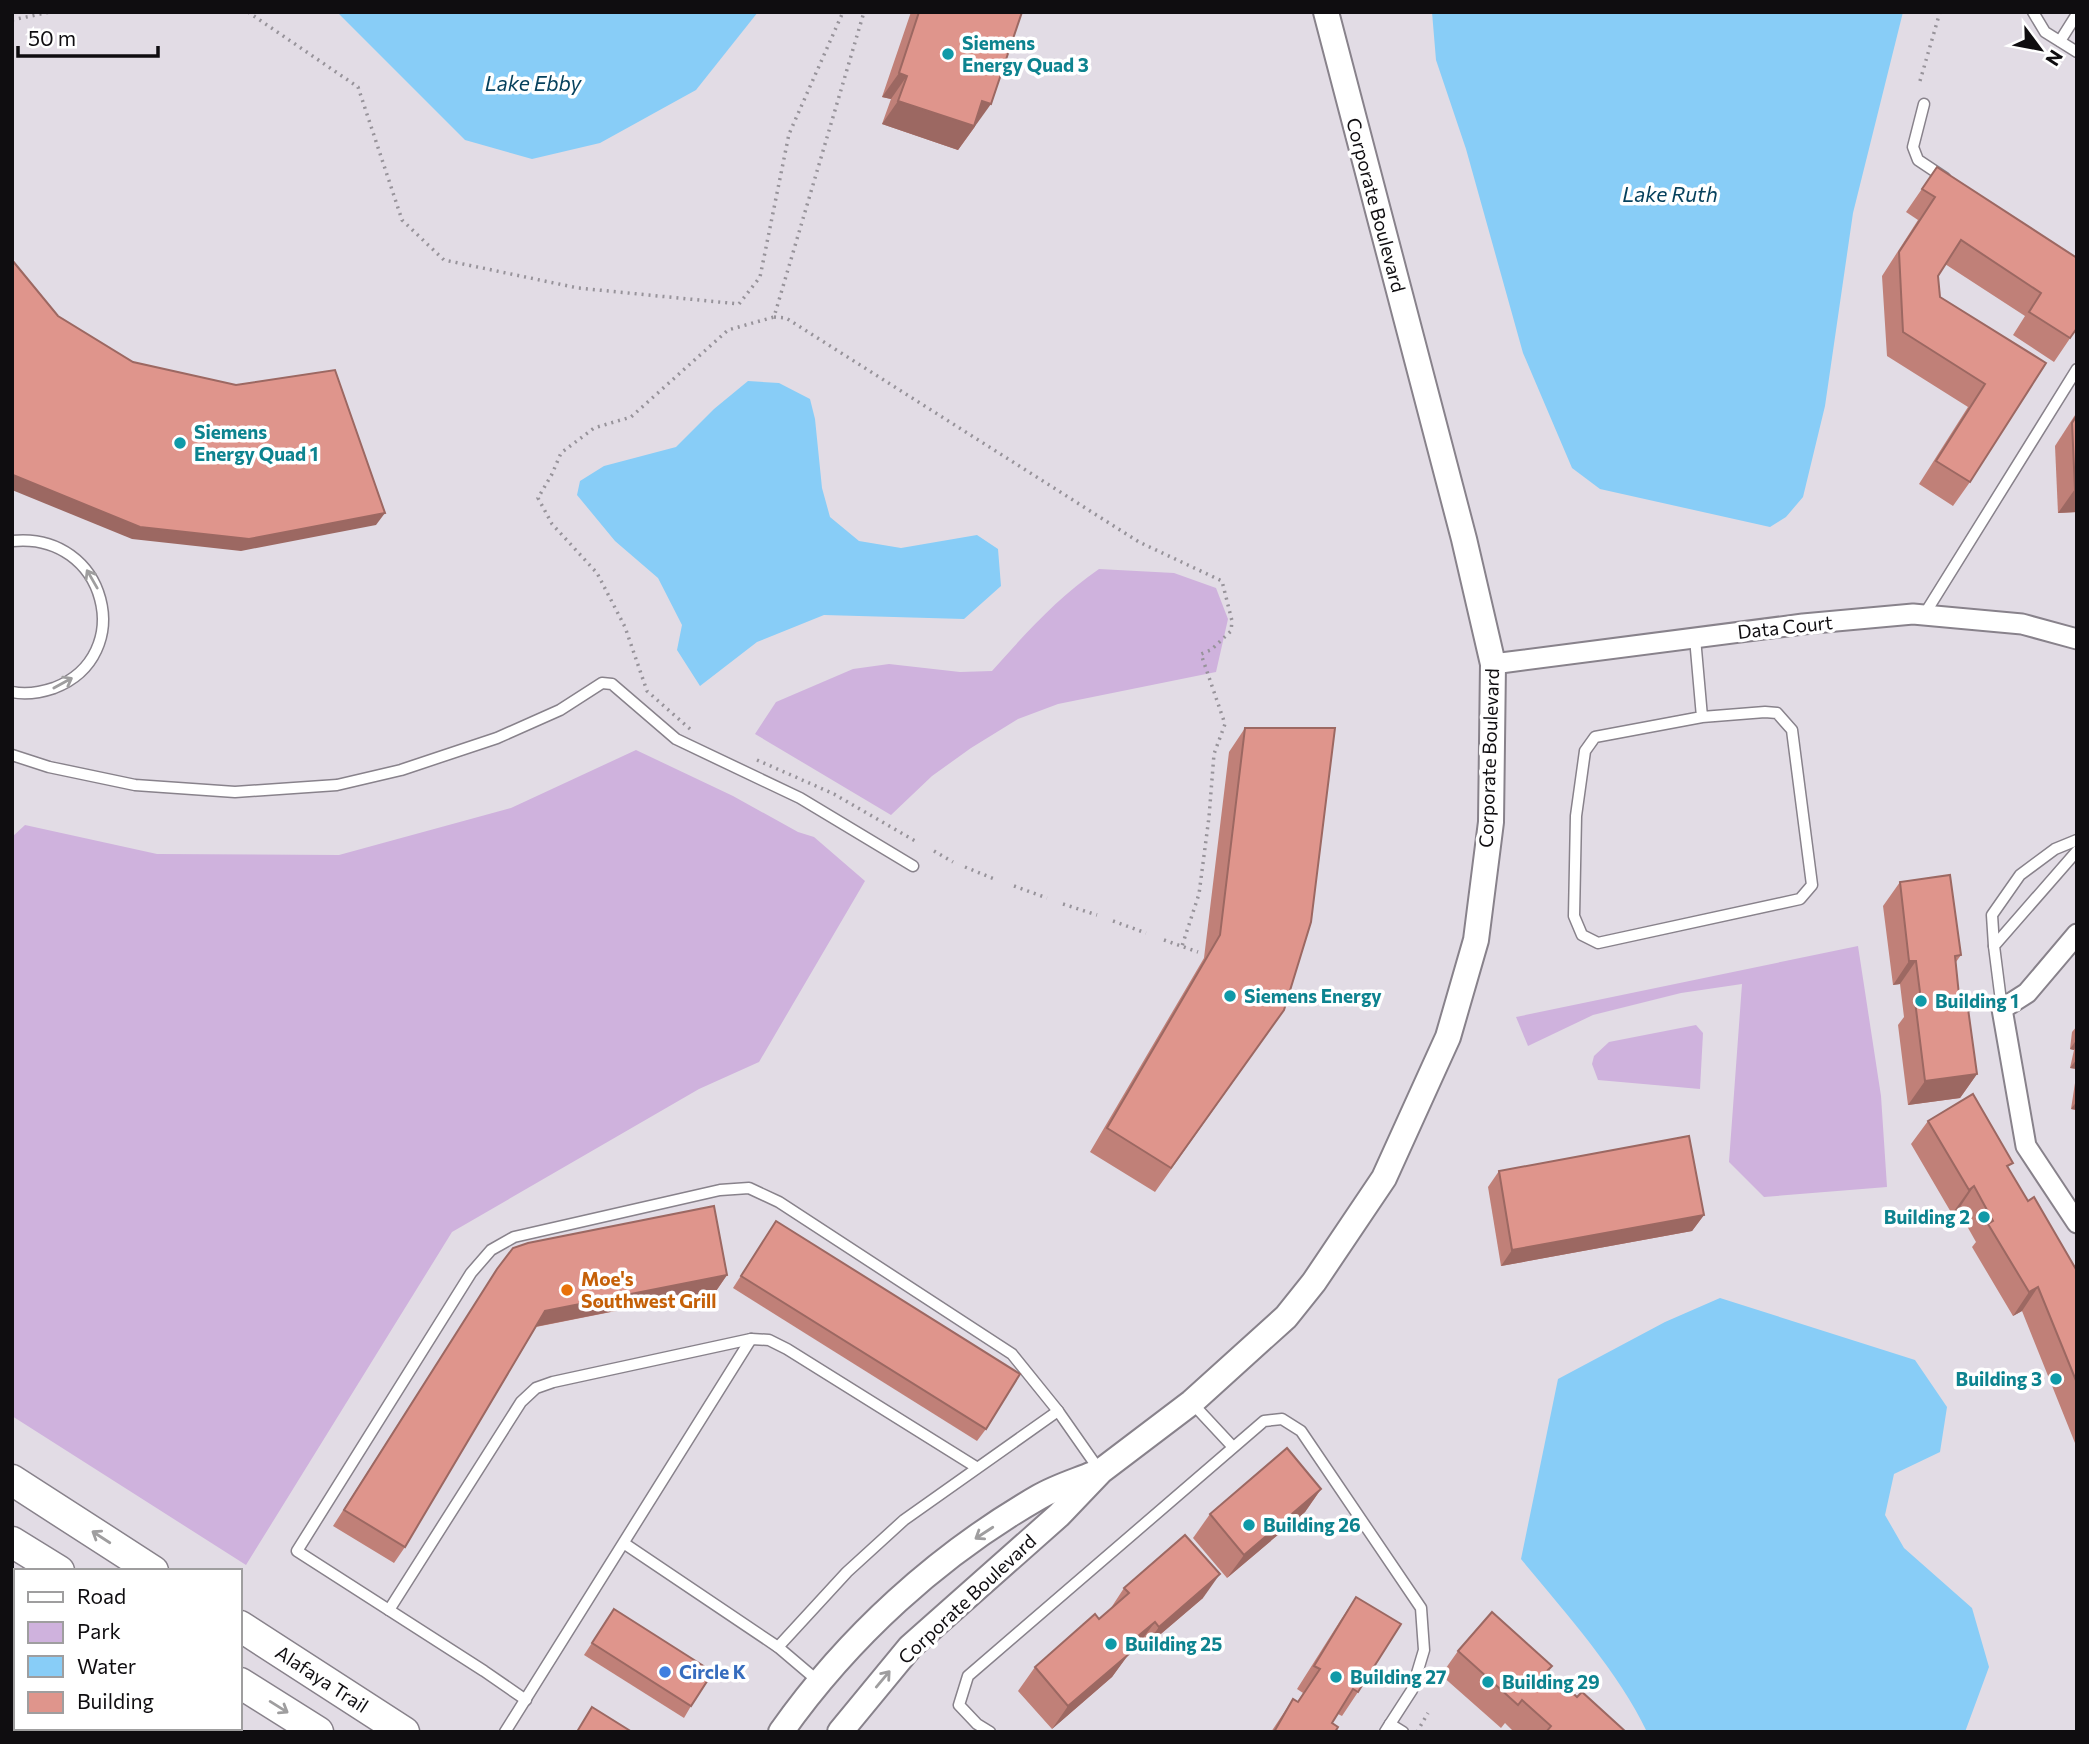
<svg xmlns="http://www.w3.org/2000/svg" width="2089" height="1744" viewBox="0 0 2089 1744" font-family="Commissioner,sans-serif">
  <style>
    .green { fill: #cfb2dd }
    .water { fill: #88cdf7 }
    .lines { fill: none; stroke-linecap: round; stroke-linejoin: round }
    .service-casing { stroke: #88828b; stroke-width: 13 }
    .minor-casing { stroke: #88828b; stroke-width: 23 }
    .tertiary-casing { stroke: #88828b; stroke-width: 28 }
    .primary-casing { stroke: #88828b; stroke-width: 33 }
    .path { stroke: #97939a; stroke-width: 3.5; stroke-dasharray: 2 5; stroke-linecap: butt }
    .service { stroke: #fff; stroke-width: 10 }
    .minor { stroke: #fff; stroke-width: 19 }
    .tertiary { stroke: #fff; stroke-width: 24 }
    .primary { stroke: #fff; stroke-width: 30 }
    .wall { fill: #c08078 }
    .shaded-wall { fill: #9c6862 }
    .building { fill: #df958c; stroke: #9c6862; stroke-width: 2 }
    .oneway { stroke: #9f9e9f }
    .culture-dot { fill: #0f9aa8; stroke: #fff; stroke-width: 2.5 }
    .food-dot { fill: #e8710a; stroke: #fff; stroke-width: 2.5 }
    .shop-dot { fill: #3f7fe0; stroke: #fff; stroke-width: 2.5 }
    .labels { text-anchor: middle; stroke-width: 7; stroke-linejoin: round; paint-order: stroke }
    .culture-label { font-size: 19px; font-weight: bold; fill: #0d838f; stroke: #fff; text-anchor: start }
    .street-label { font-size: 19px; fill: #0f0d10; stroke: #fff }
    .food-label { font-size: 19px; font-weight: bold; fill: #c56008; stroke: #fff; text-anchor: start }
    .shop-label { font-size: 19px; font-weight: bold; fill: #366cbe; stroke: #fff; text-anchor: start }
    .water-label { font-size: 21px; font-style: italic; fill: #06415d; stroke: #fff }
  </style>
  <rect width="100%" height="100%" fill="#e2dce5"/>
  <g class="green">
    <path d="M1099,569L1174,573L1216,588L1228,619L1216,672L1058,704L1018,719L971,748L932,776L891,815L755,734L776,702L853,669L889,664L960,672L992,671C1026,633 1057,598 1099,569Z"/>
    <path d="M636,750L733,796L798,832L814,837L865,881L759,1062L699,1089L452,1232L246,1565L12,1416V837L25,825L157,854L339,855L511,808Z"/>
    <path d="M1858,946L1881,1096L1887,1187L1764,1197L1729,1162L1742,984L1681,993L1593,1015L1528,1046L1516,1017Z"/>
    <path d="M1696,1025L1703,1033L1700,1089L1598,1080L1592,1064L1594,1056L1609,1042Z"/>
  </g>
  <g class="water">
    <path d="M337,12H758L696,90L600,143L532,159L465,140Z"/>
    <path d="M1432,12H1903L1853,213L1825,406L1803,497L1786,517L1770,527L1600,489L1572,468L1523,353L1466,149L1436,60Z"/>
    <path d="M748,381L779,383L810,399L815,419L822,488L830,517L859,541L901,548L977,535L998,549L1001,586L964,619L824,615L757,642L700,686L677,650L682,625L658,578L615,541L577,495L580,481L604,466L676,447L714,409Z"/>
    <path d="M1720,1298L1915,1360L1947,1407L1940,1452L1894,1474L1885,1515L1904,1548L1972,1608L1989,1667L1965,1732H1647C1619,1672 1563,1610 1521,1559L1558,1379L1665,1322Z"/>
    <path d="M12,1613L16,1614V1728H183L188,1732H12Z"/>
  </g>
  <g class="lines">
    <g class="service-casing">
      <g id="service">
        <path d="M2033,12L2045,32L2077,52"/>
        <path d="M2060,41L2077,14"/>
        <path d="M1924,104L1913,147L1918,160L1945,178"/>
        <path d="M12,541C107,531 138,656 54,688C42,692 26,695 12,692"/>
        <path d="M1924,615L2077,369"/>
        <path d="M1695,638L1702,717L1595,737L1585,751L1576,816L1574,916L1582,935L1598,943L1800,899L1812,885L1792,730L1777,713L1765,712L1702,717"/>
        <path d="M12,755L49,767L135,785L235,792L337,785L401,770L497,738L560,710L602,683L612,684L676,739L800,798L913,866"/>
        <path d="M1994,946L1992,915L2020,875L2055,849L2077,840"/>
        <path d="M2002,1009L1994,946L2077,851"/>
        <path d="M1192,1403L1233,1447"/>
        <path d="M625,1544L778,1647L818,1681"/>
        <path d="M389,1610L521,1402L536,1388L553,1382L751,1339L769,1340L787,1349L976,1467"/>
        <path d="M778,1647L847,1572L904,1520L1058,1411"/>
        <path d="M526,1700L484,1671L297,1551L471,1273L491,1250L514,1237L720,1190L749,1188L779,1202L1012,1354L1058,1411L1100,1471"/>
        <path d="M505,1732L751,1339"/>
        <path d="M990,1732L977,1724L959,1705L968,1676L1264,1421L1282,1419L1301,1431L1421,1608L1424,1650L1412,1690L1390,1724"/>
        <path d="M1385,1732L1390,1724L1403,1732"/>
      </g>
    </g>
    <g class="minor-casing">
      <g id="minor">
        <path d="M1493,664L1803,624L1913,614L2022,624L2077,639"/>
        <path d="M2077,934L2027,993L2002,1009L2026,1146L2077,1223"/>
      </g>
    </g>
    <g class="tertiary-casing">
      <g id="tertiary">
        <path d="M781,1732C848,1637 938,1555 1039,1497C1056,1487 1076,1481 1093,1474"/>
        <path d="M840,1732L910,1647L1059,1515L1101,1471L1192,1402L1286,1317L1314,1282L1384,1178L1448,1037L1476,940L1491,822L1493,664L1464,539L1326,12"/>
      </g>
    </g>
    <g class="primary-casing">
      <g id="primary">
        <path d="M12,1480L153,1571"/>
        <path d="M12,1542L59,1571"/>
        <path d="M240,1626L404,1732"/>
        <path d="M240,1683L318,1732"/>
      </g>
    </g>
    <g class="path">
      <path d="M248,12L358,87L402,220L444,260L578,288L739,304L760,277L789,134L843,12"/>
      <path d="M12,20L50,12"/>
      <path d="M1920,81L1940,12"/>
      <path d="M774,317L786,318L1139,542L1222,581L1232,621L1231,631L1211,650L1201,654L1225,724L1214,754L1209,817L1199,894L1182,946"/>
      <path d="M690,729L647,691L625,627L597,573L552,524L538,498L552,474L561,453L594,428L631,417L728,330L774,317L864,12"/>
      <path d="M757,760L834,794L917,842"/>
      <path d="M934,851L953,862"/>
      <path d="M965,867L997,880"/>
      <path d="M1014,886L1047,898"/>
      <path d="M1063,904L1097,915"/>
      <path d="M1113,921L1146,933"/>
      <path d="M1164,940L1198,952"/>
      <path d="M1417,1732L1428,1713"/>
    </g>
    <use href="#service" class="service"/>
    <use href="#minor" class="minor"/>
    <use href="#tertiary" class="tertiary"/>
    <use href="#primary" class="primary"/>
  </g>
  <g class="wall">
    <path d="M911,12H1022L974,128L958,150L882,124L891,99L882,97Z"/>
    <path d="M1937,167L2077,328L2054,362L2013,335L2025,316L1945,264L1938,276L1940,297L2046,363L1970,482L1953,506L1919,484L1968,407L1887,356L1882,276L1918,220L1906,212Z"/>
    <path d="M2077,412V512L2058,513L2055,446Z"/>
    <path d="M1245,728L1284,1010L1155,1192L1090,1152L1204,958L1229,752Z"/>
    <path d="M1900,882L1961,955L1956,962L1959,995L1977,1074L1960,1098L1908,1105L1898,1025L1904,1017L1900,984L1893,985L1883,906Z"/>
    <path d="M2077,1026V1069L2070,1068L2074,1050L2070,1049L2072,1032Z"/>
    <path d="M2077,1070V1110L2071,1109Z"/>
    <path d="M1928,1121L2009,1169L2028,1201L2077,1271V1448L2022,1311L2013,1316L1972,1247L1976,1242L1958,1210L1952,1214L1911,1144Z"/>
    <path d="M1499,1171L1704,1215L1692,1231L1501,1266L1488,1187Z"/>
    <path d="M776,1221L986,1429L977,1441L733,1288Z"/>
    <path d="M497,1269L727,1275L716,1291L536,1327L405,1547L394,1563L333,1526Z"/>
    <path d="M1321,1489L1305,1512L1227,1578L1193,1538L1210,1514Z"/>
    <path d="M1124,1588L1203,1598L1142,1650L1138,1645L1129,1653L1112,1677L1052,1729L1018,1691L1035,1667L1109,1611Z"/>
    <path d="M1356,1597L1358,1692L1342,1716L1338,1714L1332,1723L1335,1732H1271L1293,1699L1297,1702L1303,1693L1297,1689L1340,1621Z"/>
    <path d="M614,1609L691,1706L684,1718L584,1655Z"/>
    <path d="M1458,1651L1548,1671L1577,1697L1626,1732H1514L1505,1723L1501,1728L1441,1675Z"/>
  </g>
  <g class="shaded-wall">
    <path d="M899,73L907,76L891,99L882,97Z"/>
    <path d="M898,101H982L991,104L958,150L882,124Z"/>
    <path d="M13,475L385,513L376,525L241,551L132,539L12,490V476Z"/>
    <path d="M2075,489H2077V512L2058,513Z"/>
    <path d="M1909,961H1916L1900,984L1893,985Z"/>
    <path d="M2077,1039V1045L2074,1050L2070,1049Z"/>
    <path d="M2077,1059V1069L2070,1068Z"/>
    <path d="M1977,1074L1960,1098L1908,1105L1925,1081Z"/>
    <path d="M2077,1101V1110L2071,1109Z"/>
    <path d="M1974,1186L1958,1210L1952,1214L1969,1190Z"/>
    <path d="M1704,1215L1692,1231L1501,1266L1512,1250Z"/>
    <path d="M727,1275L716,1291L534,1327L545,1311Z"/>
    <path d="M2038,1287L2022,1311L2013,1316L2029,1292Z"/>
    <path d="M1321,1489L1305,1512L1227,1578L1244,1555Z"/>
    <path d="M1220,1574L1203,1598L1142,1650L1159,1627Z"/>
    <path d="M1155,1622L1138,1645L1122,1660L1129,1654L1112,1677L1052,1729L1068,1706L1124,1648Z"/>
  </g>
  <g class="building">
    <path d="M919,12H1022L991,104L982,101L974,126L898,101L907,76L899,73Z"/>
    <path d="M1937,167L2077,258V328L2070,338L2029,312L2041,293L1961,240L1938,276L1940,297L2046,363L1970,482L1936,461L1985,384L1903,332L1899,252L1935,197L1922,189Z"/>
    <path d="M12,260L58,316L133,362L236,385L335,370L385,513L249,539L140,527L13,475L12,474Z"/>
    <path d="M2077,415V489H2075L2072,423Z"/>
    <path d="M1245,728H1335L1311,922L1284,1010L1171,1168L1107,1128L1220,935Z"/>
    <path d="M1950,875L1961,955L1955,956L1959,995L1966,994L1977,1074L1925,1081L1915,1001L1921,1000L1916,961H1909L1900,882Z"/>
    <path d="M1973,1094L2013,1163L2007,1166L2028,1201L2034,1197L2077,1271V1383L2038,1287L2029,1292L1988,1224L1993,1221L1974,1186L1969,1190L1928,1121Z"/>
    <path d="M1689,1136L1704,1215L1512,1250L1499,1171Z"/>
    <path d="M714,1206L727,1275L545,1311L405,1547L344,1510L497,1269L513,1248L528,1243Z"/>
    <path d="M776,1221L1020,1374L986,1429L741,1276Z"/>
    <path d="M1287,1448L1321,1489L1244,1555L1210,1514Z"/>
    <path d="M1185,1535L1220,1574L1159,1627L1155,1622L1124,1648L1129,1654L1068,1706L1035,1667L1095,1614L1099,1619L1129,1593L1124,1588Z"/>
    <path d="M1356,1597L1401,1624L1358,1692L1353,1689L1332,1723L1338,1727L1335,1732H1274L1293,1699L1298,1702L1320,1669L1314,1666Z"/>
    <path d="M614,1609L713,1672L691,1706L592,1643Z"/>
    <path d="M1492,1612L1552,1666L1548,1670L1577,1697L1582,1692L1626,1732H1548L1547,1731L1551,1726L1522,1700L1518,1705L1458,1651Z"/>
    <path d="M592,1707L632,1732H580L578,1730Z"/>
  </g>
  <defs><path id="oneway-shaft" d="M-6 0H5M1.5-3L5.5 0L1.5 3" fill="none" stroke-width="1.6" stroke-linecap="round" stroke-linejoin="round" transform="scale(1.75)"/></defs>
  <g class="oneway">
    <use href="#oneway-shaft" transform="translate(92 579) rotate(-120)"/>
    <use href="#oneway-shaft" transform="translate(63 683) rotate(-29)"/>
    <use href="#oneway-shaft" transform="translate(984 1533) rotate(147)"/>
    <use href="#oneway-shaft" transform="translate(101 1537) rotate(-147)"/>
    <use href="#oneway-shaft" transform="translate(883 1679) rotate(-50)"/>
    <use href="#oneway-shaft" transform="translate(279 1707) rotate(32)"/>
  </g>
  <g class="culture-dot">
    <circle cx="948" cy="54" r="7"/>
    <circle cx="180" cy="443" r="7"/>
    <circle cx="1230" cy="996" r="7"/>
    <circle cx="1921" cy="1001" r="7"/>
    <circle cx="1984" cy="1217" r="7"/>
    <circle cx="2056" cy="1379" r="7"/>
    <circle cx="1249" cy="1525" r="7"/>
    <circle cx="1111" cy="1644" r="7"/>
    <circle cx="1336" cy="1677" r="7"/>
    <circle cx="1488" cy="1682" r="7"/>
  </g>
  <circle class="food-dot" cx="567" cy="1290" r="7"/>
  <circle class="shop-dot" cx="665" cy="1672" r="7"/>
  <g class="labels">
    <g class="culture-label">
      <text x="962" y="50">Siemens<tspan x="962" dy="22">Energy Quad 3</tspan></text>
      <text x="194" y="439">Siemens<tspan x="194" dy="22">Energy Quad 1</tspan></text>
      <text x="1244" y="1003">Siemens Energy</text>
      <text x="1935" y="1008">Building 1</text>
      <text x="1970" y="1224" text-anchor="end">Building 2</text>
      <text x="2042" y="1386" text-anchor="end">Building 3</text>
      <text x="1263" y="1532">Building 26</text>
      <text x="1125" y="1651">Building 25</text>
      <text x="1350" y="1684">Building 27</text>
      <text x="1502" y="1689">Building 29</text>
    </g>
    <g class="street-label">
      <text transform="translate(1376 205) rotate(75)" y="7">Corporate Boulevard</text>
      <text transform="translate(1785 627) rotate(-6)" y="7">Data Court</text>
      <text transform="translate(1489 758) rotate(-88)" y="7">Corporate Boulevard</text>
      <text transform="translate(967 1599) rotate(-43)" y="7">Corporate Boulevard</text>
      <text transform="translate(322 1679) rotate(33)" y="7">Alafaya Trail</text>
    </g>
    <g class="food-label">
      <text x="581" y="1286">Moe's<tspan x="581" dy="22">Southwest Grill</tspan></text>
    </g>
    <g class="shop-label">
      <text x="679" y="1679">Circle K</text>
    </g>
    <g class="water-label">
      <text x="533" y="91">Lake Ebby</text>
      <text x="1670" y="202">Lake Ruth</text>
    </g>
  </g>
  <rect width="2089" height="1744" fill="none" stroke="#0f0d10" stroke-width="28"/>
  <rect x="14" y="1569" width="228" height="161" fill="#ffffff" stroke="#9f9e9f" stroke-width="2"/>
  <rect x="28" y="1592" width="35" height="10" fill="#ffffff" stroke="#9f9e9f" stroke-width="2"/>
  <text x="77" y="1604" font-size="21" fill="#0f0d10">Road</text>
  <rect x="28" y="1622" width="35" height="21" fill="#cfb2dd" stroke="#9f9e9f" stroke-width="2"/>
  <text x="77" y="1639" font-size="21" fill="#0f0d10">Park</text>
  <rect x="28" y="1656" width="35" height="21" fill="#88cdf7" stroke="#9f9e9f" stroke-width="2"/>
  <text x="77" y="1674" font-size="21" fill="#0f0d10">Water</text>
  <rect x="28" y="1692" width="35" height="21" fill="#df958c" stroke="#9f9e9f" stroke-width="2"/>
  <text x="77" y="1709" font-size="21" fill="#0f0d10">Building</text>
  <g transform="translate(2040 49) rotate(122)" stroke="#ffffff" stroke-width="5" paint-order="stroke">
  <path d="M0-5L12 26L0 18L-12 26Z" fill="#0f0d10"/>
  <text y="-10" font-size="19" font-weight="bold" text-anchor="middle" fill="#0f0d10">N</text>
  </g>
  <path d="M18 46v10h140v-10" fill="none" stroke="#0f0d10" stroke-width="3.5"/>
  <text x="28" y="46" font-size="21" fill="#0f0d10" stroke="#ffffff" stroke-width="5" paint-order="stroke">50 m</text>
</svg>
